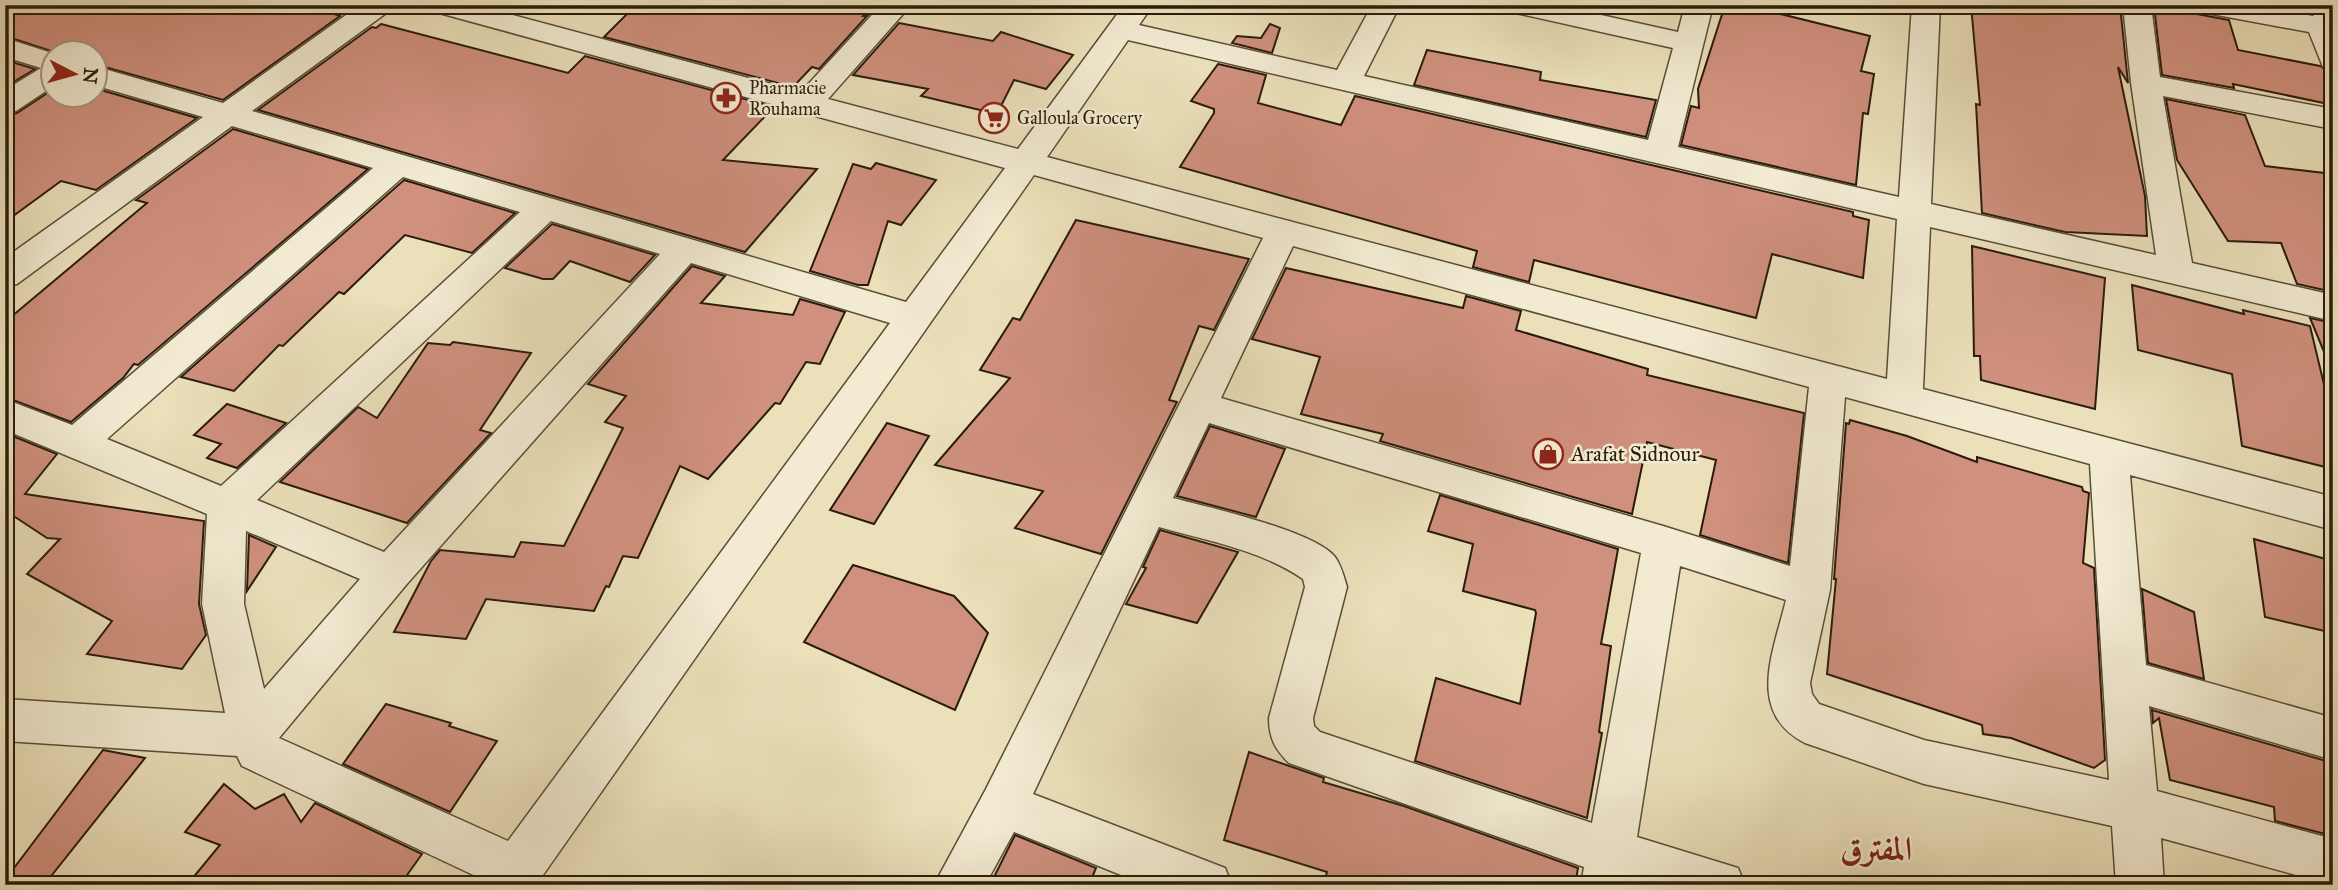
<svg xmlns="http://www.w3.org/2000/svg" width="2338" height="890" viewBox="0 0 2338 890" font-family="'IM FELL Great Primer',Amiri,serif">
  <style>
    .building { fill: #cf907d; stroke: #291c0d; stroke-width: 2 }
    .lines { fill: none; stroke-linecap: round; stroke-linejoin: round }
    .minor-casing { stroke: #5a4d38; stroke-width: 3 }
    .minor { fill: #f2ebd2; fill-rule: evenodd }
    .labels { text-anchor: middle; stroke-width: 5; stroke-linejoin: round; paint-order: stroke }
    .far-poi-label { font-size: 18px; fill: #291c0d; stroke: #f2ebd2; text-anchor: start }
    .poi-label { font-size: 21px; fill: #291c0d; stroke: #f2ebd2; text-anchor: start }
    .near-district-label { font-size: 33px; font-weight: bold; fill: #7a1f14; stroke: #f2ebd2 }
  </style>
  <rect width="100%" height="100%" fill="#ebe0ba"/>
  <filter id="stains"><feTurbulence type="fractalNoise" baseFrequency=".00286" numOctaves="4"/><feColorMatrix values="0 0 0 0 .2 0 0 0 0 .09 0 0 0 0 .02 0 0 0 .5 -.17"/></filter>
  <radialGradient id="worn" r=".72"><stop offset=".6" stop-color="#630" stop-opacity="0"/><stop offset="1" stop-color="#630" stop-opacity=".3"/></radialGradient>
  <g class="building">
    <path d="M5,5H309L340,16L223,100L94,64V52H54L5,36Z"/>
    <path d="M636,5H872L863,16H867L819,69L812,67L793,87L604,37Z"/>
    <path d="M1725,5H1744L1870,36L1861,71L1874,74L1868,114L1863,113L1856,185L1681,145L1691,106L1699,108L1698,89Z"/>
    <path d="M1971,5H2120L2128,83L2118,67L2145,196L2147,236L2065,232L1982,213L1976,104L1980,105Z"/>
    <path d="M2154,6L2229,20L2238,50L2320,66L2330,72L2333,105L2233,84L2234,88L2162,75Z"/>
    <path d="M899,23L993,41L1001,32L1073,55L1046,89L1014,80L997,114L921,96L928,89L853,75Z"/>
    <path d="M381,24L568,73L585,56L774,107L723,160L817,169L745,252L258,110L372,27L376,28Z"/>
    <path d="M1270,24L1280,28L1272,53L1232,43L1237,36L1261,38Z"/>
    <path d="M1427,50L1541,72L1540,80L1656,100L1646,137L1414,85Z"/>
    <path d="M5,60L35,69L5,87Z"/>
    <path d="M1218,64L1266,75L1258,103L1341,125L1355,96L1853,212V216L1869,220L1863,278L1772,254L1756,318L1534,260L1529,282L1473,267L1477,251L1180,167L1214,113V109L1191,101Z"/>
    <path d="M94,88L197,118L96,190L61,181L5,222V116L17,113L52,90V94H94Z"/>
    <path d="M2166,99L2245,115L2265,166L2333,174V292L2297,284L2281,243L2228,241L2177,160Z"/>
    <path d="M233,129L368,169L138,365L134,364L123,378L71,422L5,397V322L147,203L136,200Z"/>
    <path d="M876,163L936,180L901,225L888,221L868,285H858L810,271L853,164L871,169Z"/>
    <path d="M404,180L515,213L472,253L405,235L344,294L339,292L283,346L279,345L234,391L181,377Z"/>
    <path d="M1076,220L1249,259L1214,330L1199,326L1169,400L1177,402L1101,554L1015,528L1043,491L935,465L1010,378L980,370L1013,318L1020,320Z"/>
    <path d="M552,224L655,255L630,282L570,261L553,279H543L505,268Z"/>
    <path d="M1972,246L2105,278L2095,409L1981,380L1980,356H1974Z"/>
    <path d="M692,266L725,276L701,303L793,315L800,299L845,312L820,364L806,362L780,404L775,403L708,479L680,466L638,558L623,556L609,587L606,586L594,611L486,599L466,639L394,632L431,561L440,550L514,557L521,542L564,546L623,428L605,422L626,396L588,384Z"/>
    <path d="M1286,268L1463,308L1466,296L1521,311L1516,330L1648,369L1647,375L1804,413L1788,563L1700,535L1716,460L1647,442L1632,514L1380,441L1383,434L1301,414L1320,357L1252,339Z"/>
    <path d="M2132,285L2244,314L2243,310L2310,326L2333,422V469L2242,446L2232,374L2138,350Z"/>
    <path d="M2310,318L2333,323V369H2331Z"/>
    <path d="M453,342L531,353L480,430L491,433L407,523L280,482L358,407L377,418L428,343L450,345Z"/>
    <path d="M227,404L286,423L237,468L207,458L221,444L194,435Z"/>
    <path d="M1850,420L1907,436L1977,462V457L2082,487L2083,491L2089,493L2083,563L2094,568L2105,760L2094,768L2011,738L1983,734L1982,725L1827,674L1836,579H1834L1846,423L1849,424Z"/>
    <path d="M887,423L929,436L874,524L830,510Z"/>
    <path d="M1210,426L1285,449L1256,517L1177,496Z"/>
    <path d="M5,433L57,454L25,494L204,521L199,604L206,635L182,669L87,654L112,621L27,574L60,539L47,538L9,513L5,518Z"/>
    <path d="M1440,495L1618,549L1601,644L1611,646L1599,732L1602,733L1587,818L1415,761L1436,678L1520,704L1536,613L1535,610L1463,591L1473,544L1428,531Z"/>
    <path d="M1160,530L1238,552L1197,623L1126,604L1146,568L1143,567Z"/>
    <path d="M249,535L276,547L247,591Z"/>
    <path d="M2254,539L2333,561V633L2265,617Z"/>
    <path d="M853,565L954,596L988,633L955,710L804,642Z"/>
    <path d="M2142,589L2194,612L2204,679L2148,663Z"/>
    <path d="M386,704L451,723L449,726L497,741L450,812L343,764Z"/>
    <path d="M2152,710L2333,763V836L2275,821L2274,807L2170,780L2159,718L2153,723Z"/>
    <path d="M103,750L145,758L44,885H5V880Z"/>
    <path d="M1249,752L1324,778L1323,782L1404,806L1578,868L1575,885H1346L1325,879L1327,872L1224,840Z"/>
    <path d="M224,784L255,809L284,794L301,822L315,803L422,854L400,885H187L220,845L185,832Z"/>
    <path d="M1015,835L1096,868L1089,885H990Z"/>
  </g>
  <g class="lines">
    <g class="minor-casing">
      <g id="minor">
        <path d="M360,5H393L389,11L252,111L906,302L1005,168L432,11L428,5H475L801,92L881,5H911L828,99L1018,149L1124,5H1153L1139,25L1337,70L1372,5H1400L1364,76L1648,140L1673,48L1507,11L1503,5H1556L1678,32L1685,5H1713L1678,147L1899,197L1912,5H1940L1931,204L2156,255L2131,83L2123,5H2151L2160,77L2333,109V129L2163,96L2192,263L2333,295V321L1930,227L1923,389L2333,497V530L2130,475L2146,665L2333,718V760L2149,706L2157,791L2333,839V885L2161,838L2164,885H2116L2112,826L1924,784L1805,743C1745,712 1774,651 1786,600L1680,566L1637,837L1738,868L1745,885H1638L1630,882L1629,885H1581L1584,867L1289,763C1275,749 1269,738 1269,718L1305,587L1303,579C1261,550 1208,541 1159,527L1033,794L1225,868L1232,885H1146L1014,832L985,885H934L986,789L1263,238L1034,175L536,885H482L484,880L242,766L237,756L5,741V699L225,713L202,604L207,514L5,430V399L72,425L373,168L232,126L17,284L5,287V258L203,117L94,85V66L223,103ZM1128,40L1897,219L1887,379L1047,157ZM403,177L520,212L221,486L107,439ZM551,221L660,254L384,552L257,500ZM1293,246L1809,387L1790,566L1663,526L1221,398ZM691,263L890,323L508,841L279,738L406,585ZM1845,397L2090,464L2109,780L1924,740L1819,704L1812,694L1810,683L1830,590ZM1209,423L1641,553L1592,823L1320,732L1314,726L1313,718L1347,587C1344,577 1341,565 1335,557C1315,531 1207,507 1173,498ZM246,531L360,579L264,689L244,604Z"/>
        <path d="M2192,5H2254L2313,16L2320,5H2333V70L2323,67L2309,32L2206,13L2196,11Z"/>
        <path d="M5,38L52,53V87L16,111L5,113V90L41,68L5,57Z"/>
      </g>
    </g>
    <use href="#minor" class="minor"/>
  </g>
  <defs>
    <g id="pharmacy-ring" transform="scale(1.575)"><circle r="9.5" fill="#f2ebd2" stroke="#8f2418" stroke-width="1.5"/><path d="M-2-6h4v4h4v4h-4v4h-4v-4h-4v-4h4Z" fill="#8f2418"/></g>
    <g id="supermarket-ring" transform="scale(1.575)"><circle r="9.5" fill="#f2ebd2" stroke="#8f2418" stroke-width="1.5"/><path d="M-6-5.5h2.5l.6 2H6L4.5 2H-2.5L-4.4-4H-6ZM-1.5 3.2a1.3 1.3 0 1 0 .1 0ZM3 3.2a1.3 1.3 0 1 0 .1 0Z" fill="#8f2418"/></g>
    <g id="shop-ring" transform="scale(1.575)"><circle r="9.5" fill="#f2ebd2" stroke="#8f2418" stroke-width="1.5"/><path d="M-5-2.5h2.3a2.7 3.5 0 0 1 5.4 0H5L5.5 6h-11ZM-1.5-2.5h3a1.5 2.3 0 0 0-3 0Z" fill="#8f2418"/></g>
  </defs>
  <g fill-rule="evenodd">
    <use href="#pharmacy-ring" x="726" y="98"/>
    <use href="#supermarket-ring" x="994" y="118"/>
    <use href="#shop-ring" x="1548" y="454"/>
  </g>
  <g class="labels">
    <g class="far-poi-label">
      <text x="749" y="94">Pharmacie<tspan x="749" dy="21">Rouhama</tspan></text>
      <text x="1017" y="124">Galloula Grocery</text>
    </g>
    <g class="poi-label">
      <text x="1571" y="461">Arafat Sidnour</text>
    </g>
    <g class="near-district-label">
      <text x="1876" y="860">المفترق</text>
    </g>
  </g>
  <rect width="2338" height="890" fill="none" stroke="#ebe0ba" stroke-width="28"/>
  <rect x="7" y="7" width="2324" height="876" fill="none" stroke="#291c0d" stroke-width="3.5"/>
  <rect x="14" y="14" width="2310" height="862" fill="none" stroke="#291c0d" stroke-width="2"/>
  <g transform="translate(74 74) rotate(96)"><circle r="33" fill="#f2ebd2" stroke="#a29883" stroke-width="2"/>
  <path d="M0-5L12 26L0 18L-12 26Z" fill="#8f2418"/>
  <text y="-10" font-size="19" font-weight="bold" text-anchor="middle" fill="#291c0d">N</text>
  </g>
  <rect width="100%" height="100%" filter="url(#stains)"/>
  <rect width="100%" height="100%" fill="url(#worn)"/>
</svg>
